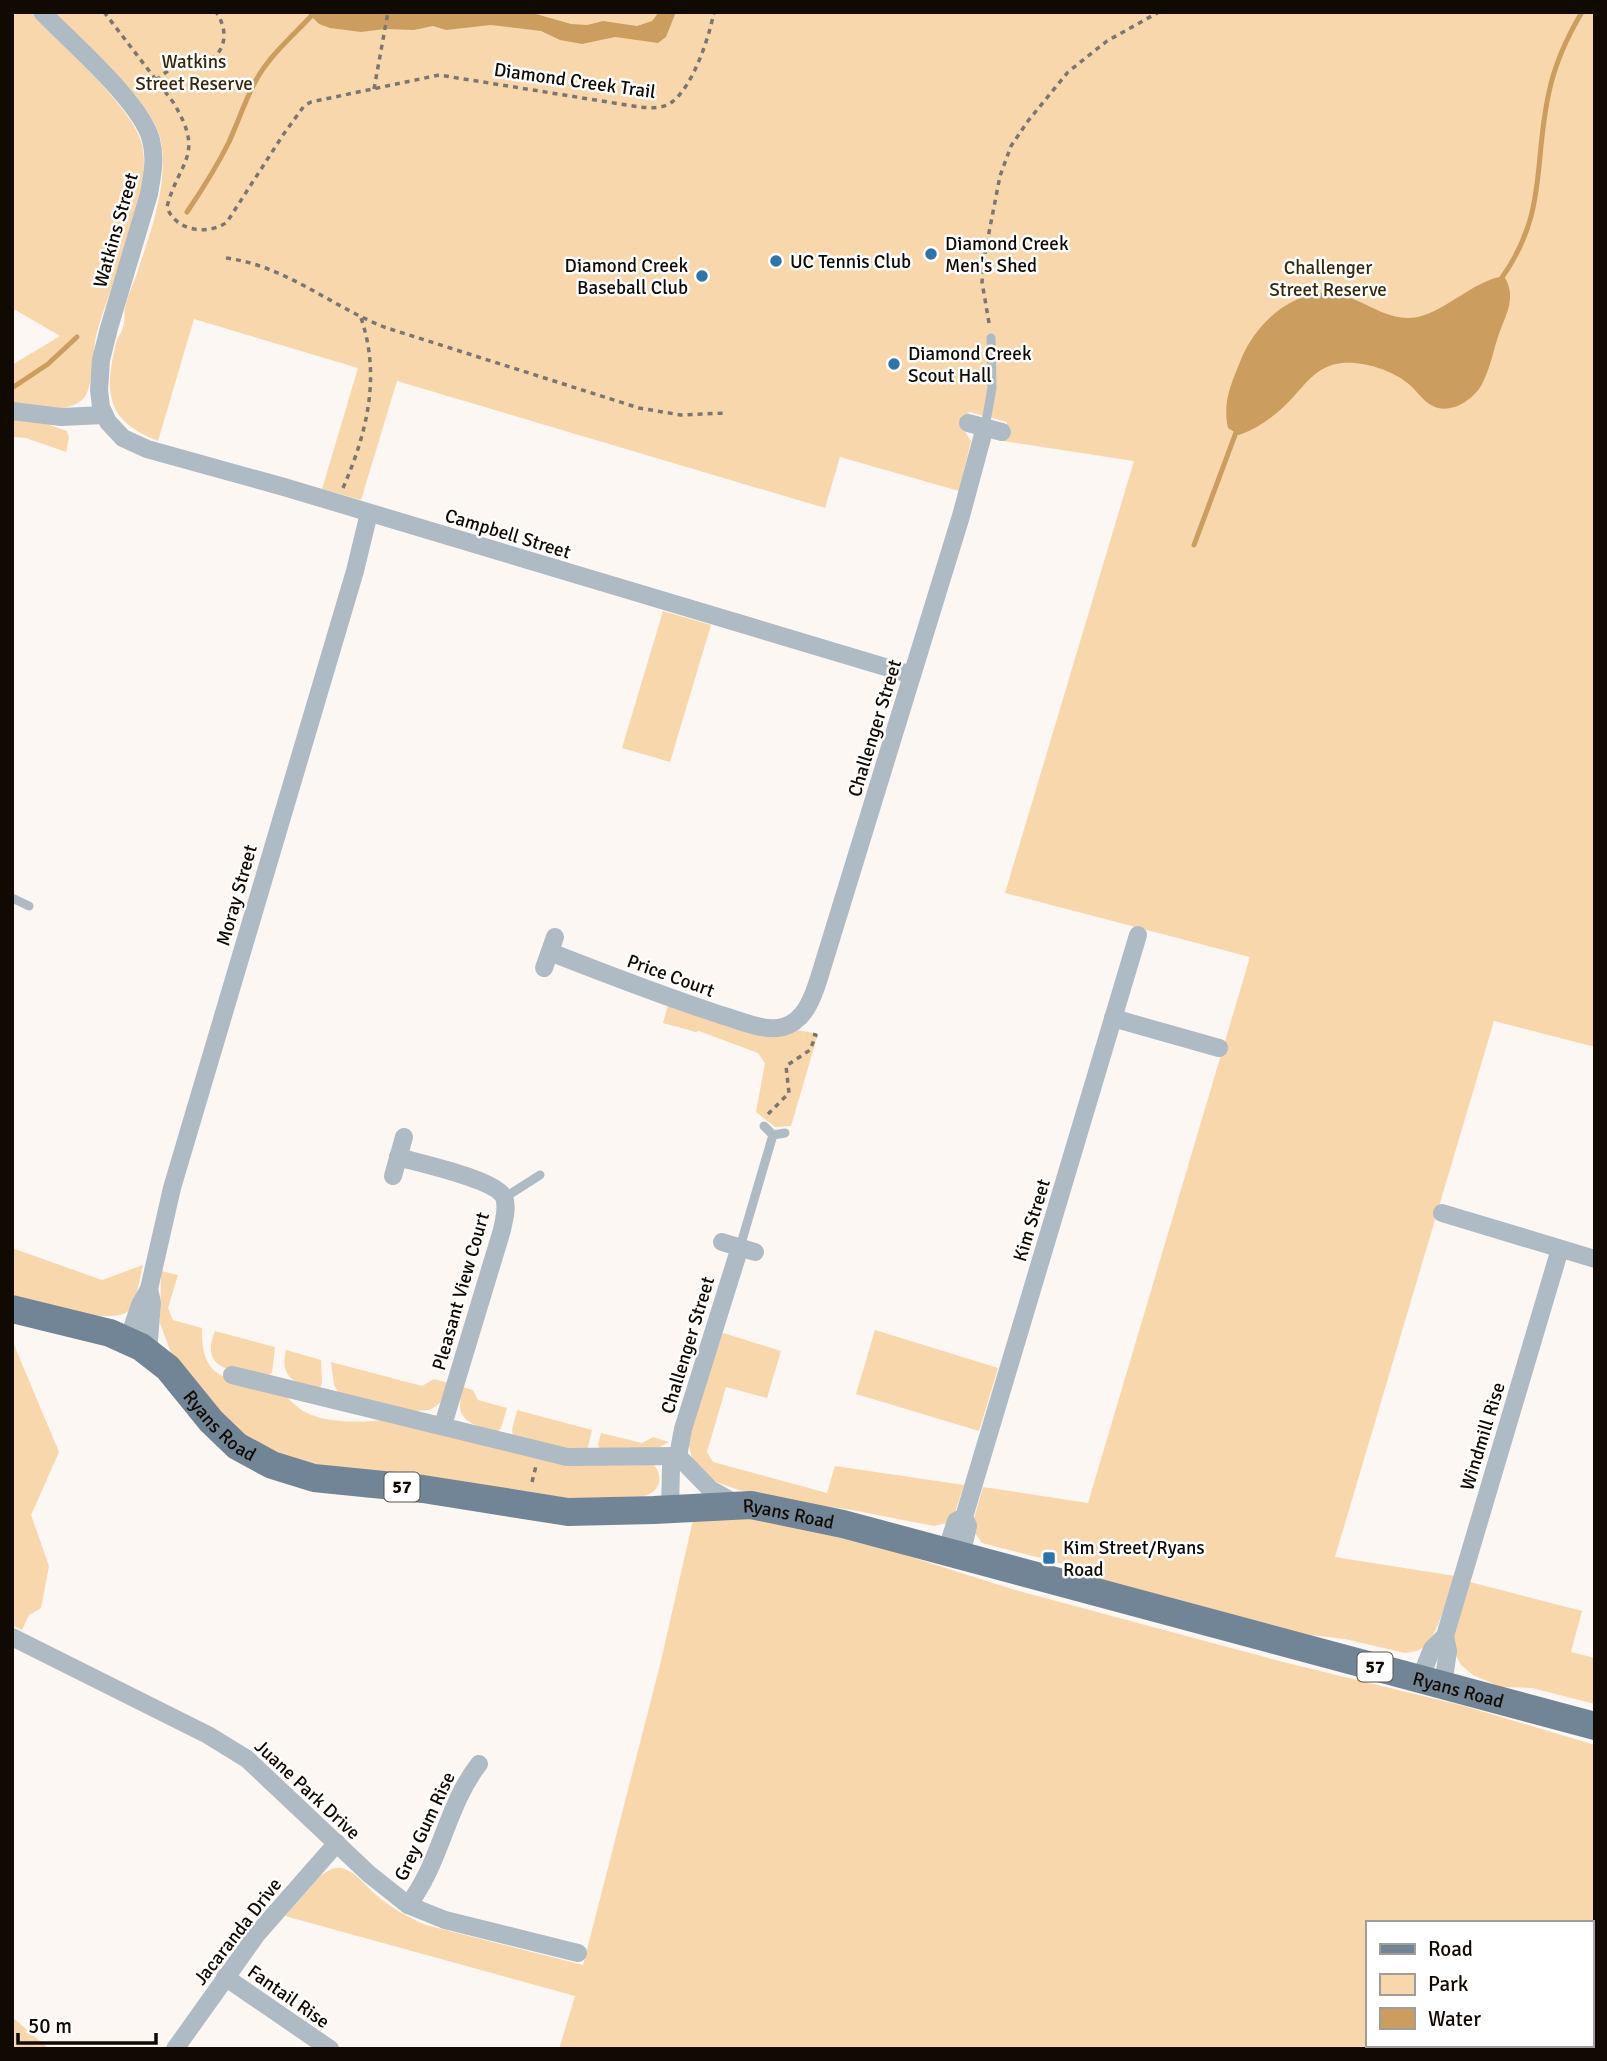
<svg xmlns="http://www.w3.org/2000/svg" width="1607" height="2061" viewBox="0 0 1607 2061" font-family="Signika,sans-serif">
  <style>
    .green { fill: #f9d7ac; fill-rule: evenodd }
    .water { fill: #cb9e60 }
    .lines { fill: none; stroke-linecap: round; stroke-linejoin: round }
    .stream { stroke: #cb9e60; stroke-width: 5 }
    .path { stroke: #7c7670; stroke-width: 3.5; stroke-dasharray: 5 5; stroke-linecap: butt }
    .lane { stroke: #aebac4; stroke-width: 9 }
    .street { stroke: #aebac4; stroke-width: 18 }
    .primary { stroke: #718597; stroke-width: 28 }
    .poi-dot { fill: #3073a9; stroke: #fff; stroke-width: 2.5 }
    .labels { text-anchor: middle; stroke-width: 5; stroke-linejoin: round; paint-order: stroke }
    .shield { fill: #fff; stroke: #58544f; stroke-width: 2 }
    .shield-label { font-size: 18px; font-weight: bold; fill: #110a03 }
    .park-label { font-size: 19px; fill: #3a270b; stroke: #fff }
    .street-label { font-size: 19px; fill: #110a03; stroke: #fff }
    .poi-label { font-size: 19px; fill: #110a03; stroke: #fff; text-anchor: start }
  </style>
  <rect width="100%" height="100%" fill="#fcf7f2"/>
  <g class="green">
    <path d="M12,12H30C58,41 130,105 141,141C156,191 109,284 96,336C93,351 93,388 84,398C66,416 35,406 12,403V365L60,336L12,308Z"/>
    <path d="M54,12H1595V1047L1494,1021L1335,1557L1455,1576C1449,1593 1438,1633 1426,1645C1420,1651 1413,1652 1405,1653L1345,1639L1310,1635L1083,1576L1073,1567L1064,1564L982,1543L974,1532V1518L983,1487L1088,1503L1250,957L1005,893L1134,461L1003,441L1007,422L969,412L964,430L971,441L959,491L840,457L825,508L397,381L361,500L322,489L358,368L194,319L158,441C106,421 104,393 116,343C118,336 123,331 124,323C125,318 124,313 125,308C128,294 135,281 139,267C152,228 170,178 160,137C152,102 82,40 54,12Z"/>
    <path d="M12,418L38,421L67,431L69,438L66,452L26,438L12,437Z"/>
    <path d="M663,611L711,625L670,762L622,748Z"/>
    <path d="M668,1005L818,1034L791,1126L775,1127L756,1112L765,1063L758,1053L699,1031L696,1032L663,1023Z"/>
    <path d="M12,1248L102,1280L143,1265C140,1276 136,1306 127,1312C110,1325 34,1303 12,1298Z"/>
    <path d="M161,1271L178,1275L168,1308L173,1320L202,1328C200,1391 240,1374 282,1394C291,1399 297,1409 307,1413C330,1424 362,1422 387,1420L654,1465C664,1477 660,1492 644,1496L558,1499L360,1475L273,1454L234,1428L171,1353L160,1323Z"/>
    <path d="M875,1330L998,1368L979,1431L856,1394Z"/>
    <path d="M215,1331L275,1347L272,1373L269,1375C241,1372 197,1374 215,1331Z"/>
    <path d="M720,1332L781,1351L767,1398L726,1387L707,1452L713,1462L827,1493L835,1466L964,1485L955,1512L947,1523L934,1526L852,1510L801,1503L739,1490L713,1481L693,1462L688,1443Z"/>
    <path d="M12,1340L59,1452L31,1515L49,1566L41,1608L29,1615L22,1630L12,1625Z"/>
    <path d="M286,1350L321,1360L322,1383L320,1388C296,1384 279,1379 286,1350Z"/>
    <path d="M331,1362L422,1386L434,1379L448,1383C445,1392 444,1401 435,1407C418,1419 360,1399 339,1394L334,1385Z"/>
    <path d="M463,1387L473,1390L478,1400L507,1408L501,1428L498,1432C469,1424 453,1421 463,1387Z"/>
    <path d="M517,1410L592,1430L587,1451L570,1450L513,1436L512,1430Z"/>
    <path d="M601,1433L642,1443L653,1437L669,1442L656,1449L601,1451L598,1445Z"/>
    <path d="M738,1518L759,1519L848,1537L1015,1590L1279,1661L1464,1706L1595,1745V2049H559L575,1996L285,1916L320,1876C327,1871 336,1865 345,1869C356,1873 366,1886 375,1894C390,1907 407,1917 426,1925L583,1965L660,1665L693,1520ZM1367,1923H1591V2045H1367Z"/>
    <path d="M1470,1582L1582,1611L1571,1652L1595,1658V1704L1532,1688L1501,1687L1473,1675L1461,1665L1454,1652L1453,1639Z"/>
    <path d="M12,2017L49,2049H12Z"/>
  </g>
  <g class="water">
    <path d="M307,12H529L571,24L587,25L603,21L637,26L652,21L659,12H676L666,37L658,43L615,37L582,44L560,40L541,31L491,25L446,30L433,26L414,30L385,29L361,32L330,28L319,24Z"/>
    <path d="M1504,276C1516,295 1508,311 1500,331C1494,347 1491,366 1483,382C1476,398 1453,414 1435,407C1425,403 1419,394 1411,386C1394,370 1359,359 1336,364C1317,368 1307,382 1295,395C1279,413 1261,427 1239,435L1228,428C1222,401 1232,382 1242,357C1258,320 1299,284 1342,295C1367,302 1391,323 1418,317C1449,309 1473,281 1504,276Z"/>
  </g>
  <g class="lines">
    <g class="stream">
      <path d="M187,212C202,190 217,166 229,142C238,122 245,101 255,82C270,54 294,35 315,12"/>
      <path d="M1501,279C1548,213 1533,164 1549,92C1555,64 1567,37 1582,12"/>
      <path d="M12,388L48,364L77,337"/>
      <path d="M1194,545L1238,427"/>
    </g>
    <g class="path">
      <path d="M104,12L173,102C206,156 179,160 167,207C175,231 208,236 227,222L283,135L304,106L311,102L439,75L639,107C650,108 663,109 672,102C693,86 709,38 714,12"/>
      <path d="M156,80C162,75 168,70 175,68C184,65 194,66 203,63C227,55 229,30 216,12"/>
      <path d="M374,89L388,12"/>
      <path d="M226,258C286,266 329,305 384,327L639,408L681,415L726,413"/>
      <path d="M989,323L982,282L985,253L1000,176L1011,146L1028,121L1068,72L1107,41L1159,12"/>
      <path d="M343,488C367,433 381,376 361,318"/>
      <path d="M768,1114L789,1093L786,1066L810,1050L816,1035L808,1033"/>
      <path d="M532,1482L536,1466"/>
    </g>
    <g class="lane">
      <path d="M985,427L992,388L991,338"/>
      <path d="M12,898L29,906"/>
      <path d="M773,1135L785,1133"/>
      <path d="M504,1198L540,1175"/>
      <path d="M740,1247L773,1135L764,1126"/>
    </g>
    <g class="street">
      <path d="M42,12C71,42 142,103 151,140C156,159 152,176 149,194L109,328L101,360L99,390L101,407L108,422L123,438L147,449L284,487L912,675"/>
      <path d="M12,411L61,417L104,415"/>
      <path d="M968,423L1002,432"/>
      <path d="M550,952C606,974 663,996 721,1015C739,1020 764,1032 783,1027C805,1021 813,997 819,978L961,516L985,427"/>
      <path d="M544,968L555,937"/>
      <path d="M1113,1018L1219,1048"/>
      <path d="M398,1157C419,1163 495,1179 504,1197C508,1208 504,1219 502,1230L443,1425"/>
      <path d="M393,1176L404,1137"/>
      <path d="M1442,1213L1595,1259"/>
      <path d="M722,1242L755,1252"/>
      <path d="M128,1340L140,1305L149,1289L172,1188L355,571L369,513"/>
      <path d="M148,1352L152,1303L149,1289"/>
      <path d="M232,1375L567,1457L678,1456"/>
      <path d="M678,1456L710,1489L737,1504"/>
      <path d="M670,1509L671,1468L678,1456L683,1429L740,1247"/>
      <path d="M946,1552L956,1521L964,1517"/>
      <path d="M961,1556L968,1526L964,1517L1138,935"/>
      <path d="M12,1637L208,1735L247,1759L369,1874L408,1905L445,1920L578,1953"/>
      <path d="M1420,1679L1432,1649L1445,1636L1560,1249"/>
      <path d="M1443,1685L1448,1651L1445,1636"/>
      <path d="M408,1905C441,1863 446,1806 479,1764"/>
      <path d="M225,1977L330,2049"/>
      <path d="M175,2049L257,1934L337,1843"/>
    </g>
    <path class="primary" id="s1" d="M12,1309L110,1333L141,1347L168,1368L211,1421L237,1446L272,1465L314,1478L423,1489L568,1512L654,1510L751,1505L843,1524L1595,1726"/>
  </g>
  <g class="poi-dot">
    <circle cx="931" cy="254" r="7"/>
    <circle cx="776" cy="261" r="7"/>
    <circle cx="702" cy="276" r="7"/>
    <circle cx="894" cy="364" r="7"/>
    <rect x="1042" y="1551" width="14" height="14" rx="3.5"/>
  </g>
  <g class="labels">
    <g class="shield">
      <rect x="384.5" y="1472.5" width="35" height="29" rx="5"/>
      <rect x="1357.5" y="1652.5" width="35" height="29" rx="5"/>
    </g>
    <g class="shield-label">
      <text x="402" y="1493">57</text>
      <text x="1375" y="1673">57</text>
    </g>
    <g class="park-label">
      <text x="194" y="68">Watkins<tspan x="194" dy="22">Street Reserve</tspan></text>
      <text x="1328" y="274">Challenger<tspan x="1328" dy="22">Street Reserve</tspan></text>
    </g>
    <g class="street-label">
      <text transform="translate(575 80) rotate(8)" y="7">Diamond Creek Trail</text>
      <text transform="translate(115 230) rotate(-74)" y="7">Watkins Street</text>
      <text transform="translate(508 533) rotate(17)" y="7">Campbell Street</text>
      <text transform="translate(874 728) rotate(-73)" y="7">Challenger Street</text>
      <text transform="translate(236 895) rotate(-74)" y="7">Moray Street</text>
      <text transform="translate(671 975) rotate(20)" y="7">Price Court</text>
      <text transform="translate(1031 1220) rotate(-73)" y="7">Kim Street</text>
      <text transform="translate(460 1291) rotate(-74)" y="7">Pleasant View Court</text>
      <text transform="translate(687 1345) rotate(-73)" y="7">Challenger Street</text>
      <text dy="7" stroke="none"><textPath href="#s1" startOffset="247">Ryans Road</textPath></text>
      <text transform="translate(1482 1436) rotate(-73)" y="7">Windmill Rise</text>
      <text dy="7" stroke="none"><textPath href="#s1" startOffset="835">Ryans Road</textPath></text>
      <text dy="7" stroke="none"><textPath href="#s1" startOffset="1528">Ryans Road</textPath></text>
      <text transform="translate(308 1789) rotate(43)" y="7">Juane Park Drive</text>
      <text transform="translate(424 1826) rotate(-65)" y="7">Grey Gum Rise</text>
      <text transform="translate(237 1931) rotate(-52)" y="7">Jacaranda Drive</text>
      <text transform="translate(289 1996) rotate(35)" y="7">Fantail Rise</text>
    </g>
    <g class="poi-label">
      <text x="945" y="250">Diamond Creek<tspan x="945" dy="22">Men's Shed</tspan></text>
      <text x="790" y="268">UC Tennis Club</text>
      <text x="688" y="272" text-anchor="end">Diamond Creek<tspan x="688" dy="22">Baseball Club</tspan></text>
      <text x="908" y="360">Diamond Creek<tspan x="908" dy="22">Scout Hall</tspan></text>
      <text x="1063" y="1554">Kim Street/Ryans<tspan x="1063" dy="22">Road</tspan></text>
    </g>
  </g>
  <rect width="1607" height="2061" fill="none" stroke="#110a03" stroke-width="28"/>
  <rect x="1366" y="1921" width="228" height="126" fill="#ffffff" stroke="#a09d9a" stroke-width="2"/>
  <rect x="1380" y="1944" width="35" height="10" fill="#718597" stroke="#a09d9a" stroke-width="2"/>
  <text x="1428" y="1956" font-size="21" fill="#110a03">Road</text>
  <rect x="1380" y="1974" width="35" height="21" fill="#f9d7ac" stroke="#a09d9a" stroke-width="2"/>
  <text x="1428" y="1991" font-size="21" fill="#110a03">Park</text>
  <rect x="1380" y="2008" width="35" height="21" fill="#cb9e60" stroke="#a09d9a" stroke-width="2"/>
  <text x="1428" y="2026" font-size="21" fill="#110a03">Water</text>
  <path d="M18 2033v10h138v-10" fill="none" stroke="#110a03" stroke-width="3.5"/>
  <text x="28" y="2033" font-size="21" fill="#110a03" stroke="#ffffff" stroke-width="5" paint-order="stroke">50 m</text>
</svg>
